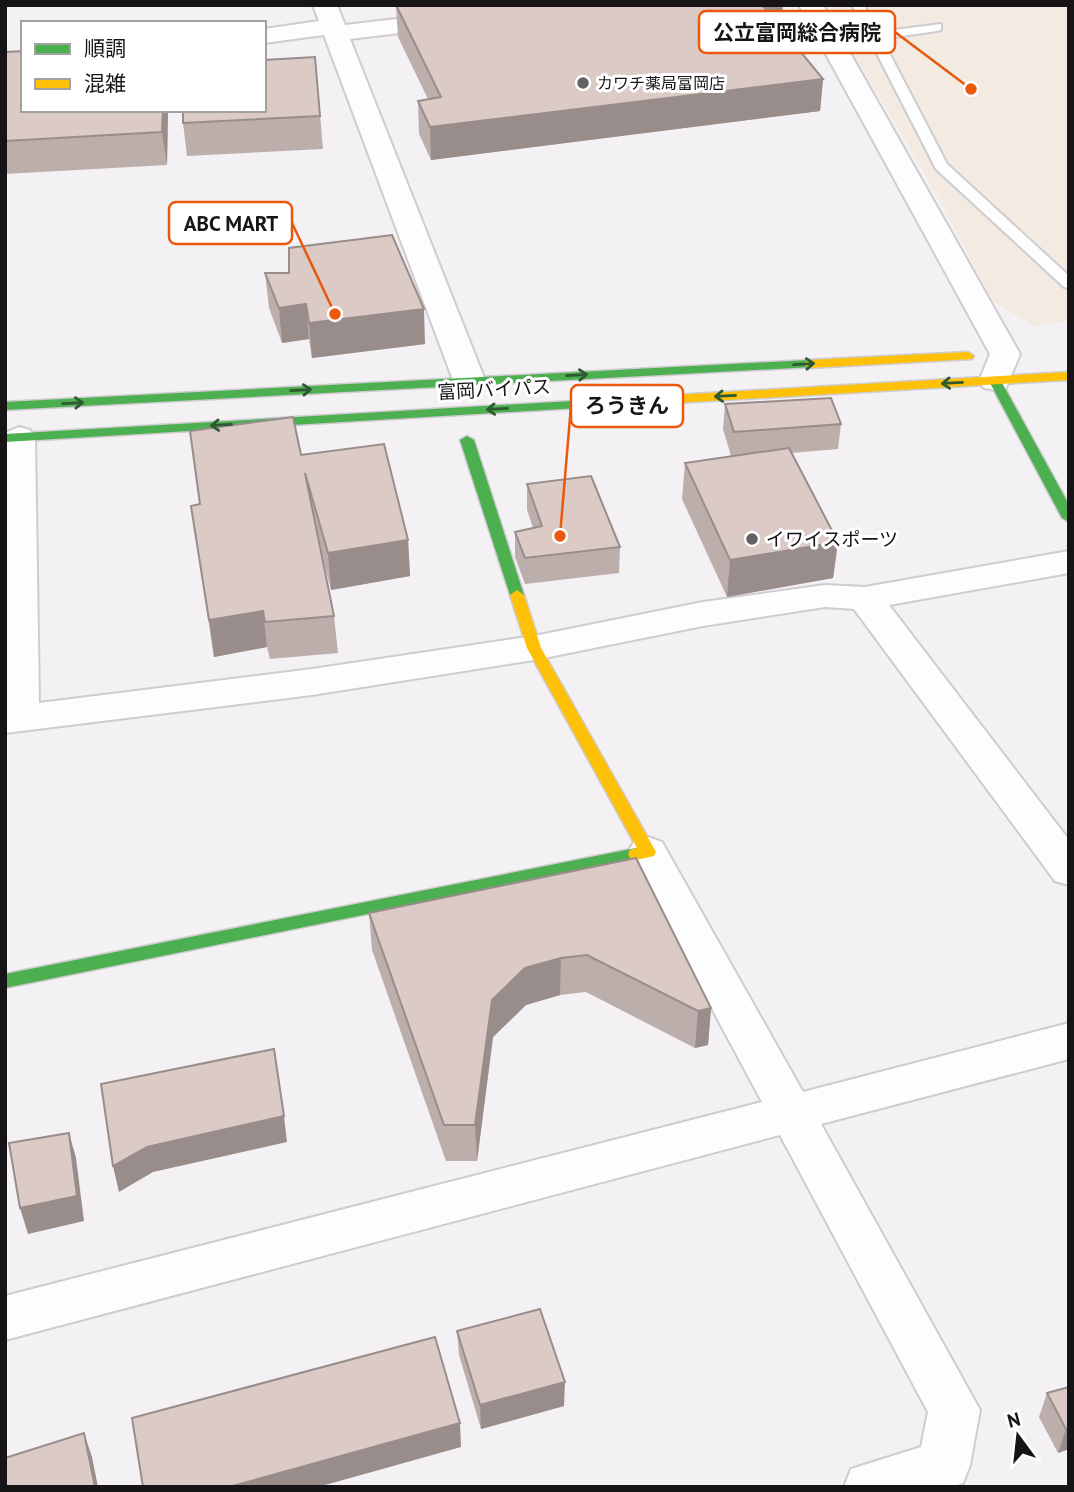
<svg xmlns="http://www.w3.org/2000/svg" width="1074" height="1492" viewBox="0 0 1074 1492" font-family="'PT Sans','Noto Sans JP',sans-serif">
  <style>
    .medical { fill: #f3ebe2 }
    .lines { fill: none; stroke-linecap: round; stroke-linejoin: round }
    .lane-casing { stroke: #cecccf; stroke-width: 4 }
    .street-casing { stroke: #cecccf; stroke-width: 4 }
    .fast-casing { stroke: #cecccf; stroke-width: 3 }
    .slow-casing { stroke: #cecccf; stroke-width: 3 }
    .lane { fill: #fdfdfe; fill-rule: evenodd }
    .street { fill: #fdfdfe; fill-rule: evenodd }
    .fast { fill: #4caf50; fill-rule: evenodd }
    .slow { fill: #ffc107; fill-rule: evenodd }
    .wall { fill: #bcaeaa }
    .shaded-wall { fill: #998d8b }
    .building { fill: #dbcac6; stroke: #998d8b; stroke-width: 2 }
    .oneway { stroke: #2e5a31 }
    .poi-dot { fill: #646165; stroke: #fff; stroke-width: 2.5 }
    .labels { text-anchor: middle; stroke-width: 6; stroke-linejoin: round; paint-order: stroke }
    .far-poi-label { font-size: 16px; fill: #161417; stroke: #fff; text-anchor: start }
    .street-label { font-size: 19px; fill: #161417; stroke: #fff }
    .poi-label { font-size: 19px; fill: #161417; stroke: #fff; text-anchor: start }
    .leader { fill: none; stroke: #e8590c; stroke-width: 2.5 }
    .callout-dot { fill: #e8590c; stroke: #fff; stroke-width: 2.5 }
    .callout { fill: #fff; stroke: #e8590c; stroke-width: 2.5 }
    .callout-label { font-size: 21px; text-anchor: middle; font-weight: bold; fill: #161417 }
  </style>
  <rect width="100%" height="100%" fill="#f4f1f5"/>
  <path class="medical" d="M824,5H1069V321L1035,326L993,302L924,172Z"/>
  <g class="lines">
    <g class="lane-casing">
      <path id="lane" d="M852,5H864L878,32L941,24V30L937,31L882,39L947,164L1069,276V288L1064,287L936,169Z"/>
    </g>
    <g class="street-casing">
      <g id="street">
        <path d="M313,5H337L345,25L449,13L458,15L461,20L458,25L449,27L350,39L485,380L480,387L469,389L458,387L453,380L324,35L264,43V29L319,21Z"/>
        <path d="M799,5H823L1020,354L1006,388L995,390L984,388L979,381L990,354Z"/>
        <path d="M19,427L30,430L35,437L39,703L312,669L534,636L703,602L825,585L865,587L1069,551V573L889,605L1069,840V885L1055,881L854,609L825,607L703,626L534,660L312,695L5,733V433Z"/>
        <path d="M648,837L662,842L803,1092L1069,1023V1059L821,1124L980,1410L970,1465L963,1483L952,1487H844L851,1469L921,1447L928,1412L780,1135L5,1340V1296L762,1102L628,852L634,842Z"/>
      </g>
    </g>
    <g class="fast-casing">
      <g id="fast">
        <path d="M809,360L813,361V367L5,410V402Z"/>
        <path d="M995,377L1001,381L1069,505V522L1062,518L989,381Z"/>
        <path d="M641,397L648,401L646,404L5,442V434Z"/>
        <path d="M467,436L474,440L524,595L522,598L517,600L510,595L460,440Z"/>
        <path d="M636,848L642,850L644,854L642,858L5,988V974Z"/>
      </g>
    </g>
    <g class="slow-casing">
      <g id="slow">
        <path d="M968,352L974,356L972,359L809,368L803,364L809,360Z"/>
        <path d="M1069,372V380L641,405L634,401L641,397Z"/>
        <path d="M517,590L524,595L541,648L656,852L654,856L636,860L630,858L628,854L630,850L637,848L527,648L510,595Z"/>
      </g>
    </g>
    <use href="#lane" class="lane"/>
    <use href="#street" class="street"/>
    <use href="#fast" class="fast"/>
    <use href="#slow" class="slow"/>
  </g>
  <g class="wall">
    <path d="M396,5L781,27H780L823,79L820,111L431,160L419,134L418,101L428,99L398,37Z"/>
    <path d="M5,52L168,110L167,165L5,174Z"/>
    <path d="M315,57L323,149L187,156L183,123Z"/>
    <path d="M265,273L425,344L312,358L309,339L282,343L269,308Z"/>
    <path d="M725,404L841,424L838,449L791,453L838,542L833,578L727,597L682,499L685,463L731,456L723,429Z"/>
    <path d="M301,455L408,540L410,576L331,590L323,559L334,616L338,653L270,659L267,647L214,657L191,506L200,504Z"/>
    <path d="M527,484L620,547L619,573L525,584L515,557V532L533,528L527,510Z"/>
    <path d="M636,858L711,1008L708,1045L695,1048L586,992L560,995L526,1005L493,1037L477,1161H446L372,950L369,913Z"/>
    <path d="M457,1331L564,1406L481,1429L459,1355Z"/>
    <path d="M1069,1387V1449L1058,1453L1039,1417L1047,1393Z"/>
  </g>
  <g class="shaded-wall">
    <path d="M756,5H783L781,27L754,30Z"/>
    <path d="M823,79L820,111L431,160L430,127Z"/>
    <path d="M163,110H168L167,165L162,132Z"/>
    <path d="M306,304L309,339L282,343L279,308Z"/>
    <path d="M424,309L425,344L312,358L309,323Z"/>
    <path d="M408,540L410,576L331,590L328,553Z"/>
    <path d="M838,542L833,578L727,597L730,560Z"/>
    <path d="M263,611L267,647L214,657L209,620Z"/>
    <path d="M561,958L560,995L526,1005L493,1037L477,1161L475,1125L492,1000L525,968Z"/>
    <path d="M711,1008L708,1045L695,1048L698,1011Z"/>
    <path d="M284,1116L287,1142L153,1172L119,1192L113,1166L147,1147Z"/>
    <path d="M69,1133L76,1158L84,1221L28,1234L20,1208Z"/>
    <path d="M565,1382L564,1406L481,1429L480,1405Z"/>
    <path d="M460,1423L461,1447L318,1487H229Z"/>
    <path d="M1069,1428V1449L1058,1453L1066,1429Z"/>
    <path d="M84,1433L92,1457L98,1487H95Z"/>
  </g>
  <g class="building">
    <path d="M396,5H762L823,79L430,127L418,101L441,97Z"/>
    <path d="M23,51V110H163L162,132L5,141V52Z"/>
    <path d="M315,57L320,116L183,123V110H264V60Z"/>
    <path d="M392,235L424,309L309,323L306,304L279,308L265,273H289V248Z"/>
    <path d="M831,398L841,424L734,432L725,404Z"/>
    <path d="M293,417L301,455L384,444L408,540L328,553L305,473L334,616L265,622L263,611L209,620L191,506L200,504L190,431Z"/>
    <path d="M789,448L838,542L730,560L685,463Z"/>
    <path d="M591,476L620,547L525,558L515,532L542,526L527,484Z"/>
    <path d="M636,858L711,1008L698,1011L587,955L561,958L525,968L492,1000L475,1125H444L369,913Z"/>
    <path d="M274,1049L284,1116L147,1147L113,1166L101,1084Z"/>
    <path d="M69,1133L77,1196L20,1208L9,1143Z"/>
    <path d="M540,1309L565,1382L480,1405L457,1331Z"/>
    <path d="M435,1337L460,1423L229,1487H143L132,1418Z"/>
    <path d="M1069,1387V1428L1066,1429L1047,1393Z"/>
    <path d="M84,1433L95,1487H5V1458Z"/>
  </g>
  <defs><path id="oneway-shaft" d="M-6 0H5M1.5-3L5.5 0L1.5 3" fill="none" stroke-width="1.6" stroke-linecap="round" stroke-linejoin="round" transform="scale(1.75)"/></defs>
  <g class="oneway">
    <use href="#oneway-shaft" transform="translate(804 364) rotate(-3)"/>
    <use href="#oneway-shaft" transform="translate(577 375) rotate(-3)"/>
    <use href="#oneway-shaft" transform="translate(952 383) rotate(177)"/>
    <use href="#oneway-shaft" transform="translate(301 390) rotate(-3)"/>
    <use href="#oneway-shaft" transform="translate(725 396) rotate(177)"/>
    <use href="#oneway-shaft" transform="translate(73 403) rotate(-3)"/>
    <use href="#oneway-shaft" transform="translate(497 409) rotate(177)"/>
    <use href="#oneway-shaft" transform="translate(221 425) rotate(177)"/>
  </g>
  <g class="poi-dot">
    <circle cx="583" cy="83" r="7"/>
    <circle cx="752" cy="539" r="7"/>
  </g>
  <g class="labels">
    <g class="far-poi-label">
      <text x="597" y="89">カワチ薬局富岡店</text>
    </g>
    <g class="street-label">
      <text transform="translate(494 389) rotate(-3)" y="7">富岡バイパス</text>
    </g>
    <g class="poi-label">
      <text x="766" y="546">イワイスポーツ</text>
    </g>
  </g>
  <path class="leader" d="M971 89L895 32M335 314L292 223M560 536L571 406"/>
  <g class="callout-dot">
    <circle cx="971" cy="89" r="7"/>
    <circle cx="335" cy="314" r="7"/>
    <circle cx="560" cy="536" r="7"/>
  </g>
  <g class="callout">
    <rect x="699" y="11" width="196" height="42" rx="7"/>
    <rect x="169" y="202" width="123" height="42" rx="7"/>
    <rect x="571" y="385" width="112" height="42" rx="7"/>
  </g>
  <g class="callout-label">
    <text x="797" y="40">公立富岡総合病院</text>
    <text x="231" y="231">ABC MART</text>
    <text x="627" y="413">ろうきん</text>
  </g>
  <rect width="1074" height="1492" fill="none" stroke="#161417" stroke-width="14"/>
  <rect x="21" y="21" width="245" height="91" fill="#ffffff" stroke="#a2a1a2" stroke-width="2"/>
  <rect x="35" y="44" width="35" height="10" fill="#4caf50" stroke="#a2a1a2" stroke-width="2"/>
  <text x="84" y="56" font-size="21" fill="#161417">順調</text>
  <rect x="35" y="79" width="35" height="10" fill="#ffc107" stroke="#a2a1a2" stroke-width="2"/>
  <text x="84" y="91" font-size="21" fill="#161417">混雑</text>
  <g transform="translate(1018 1436) rotate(345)" stroke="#ffffff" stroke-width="5" paint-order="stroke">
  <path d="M0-5L12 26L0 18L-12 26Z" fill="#161417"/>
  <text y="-10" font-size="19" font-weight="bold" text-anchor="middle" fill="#161417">N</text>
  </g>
</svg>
